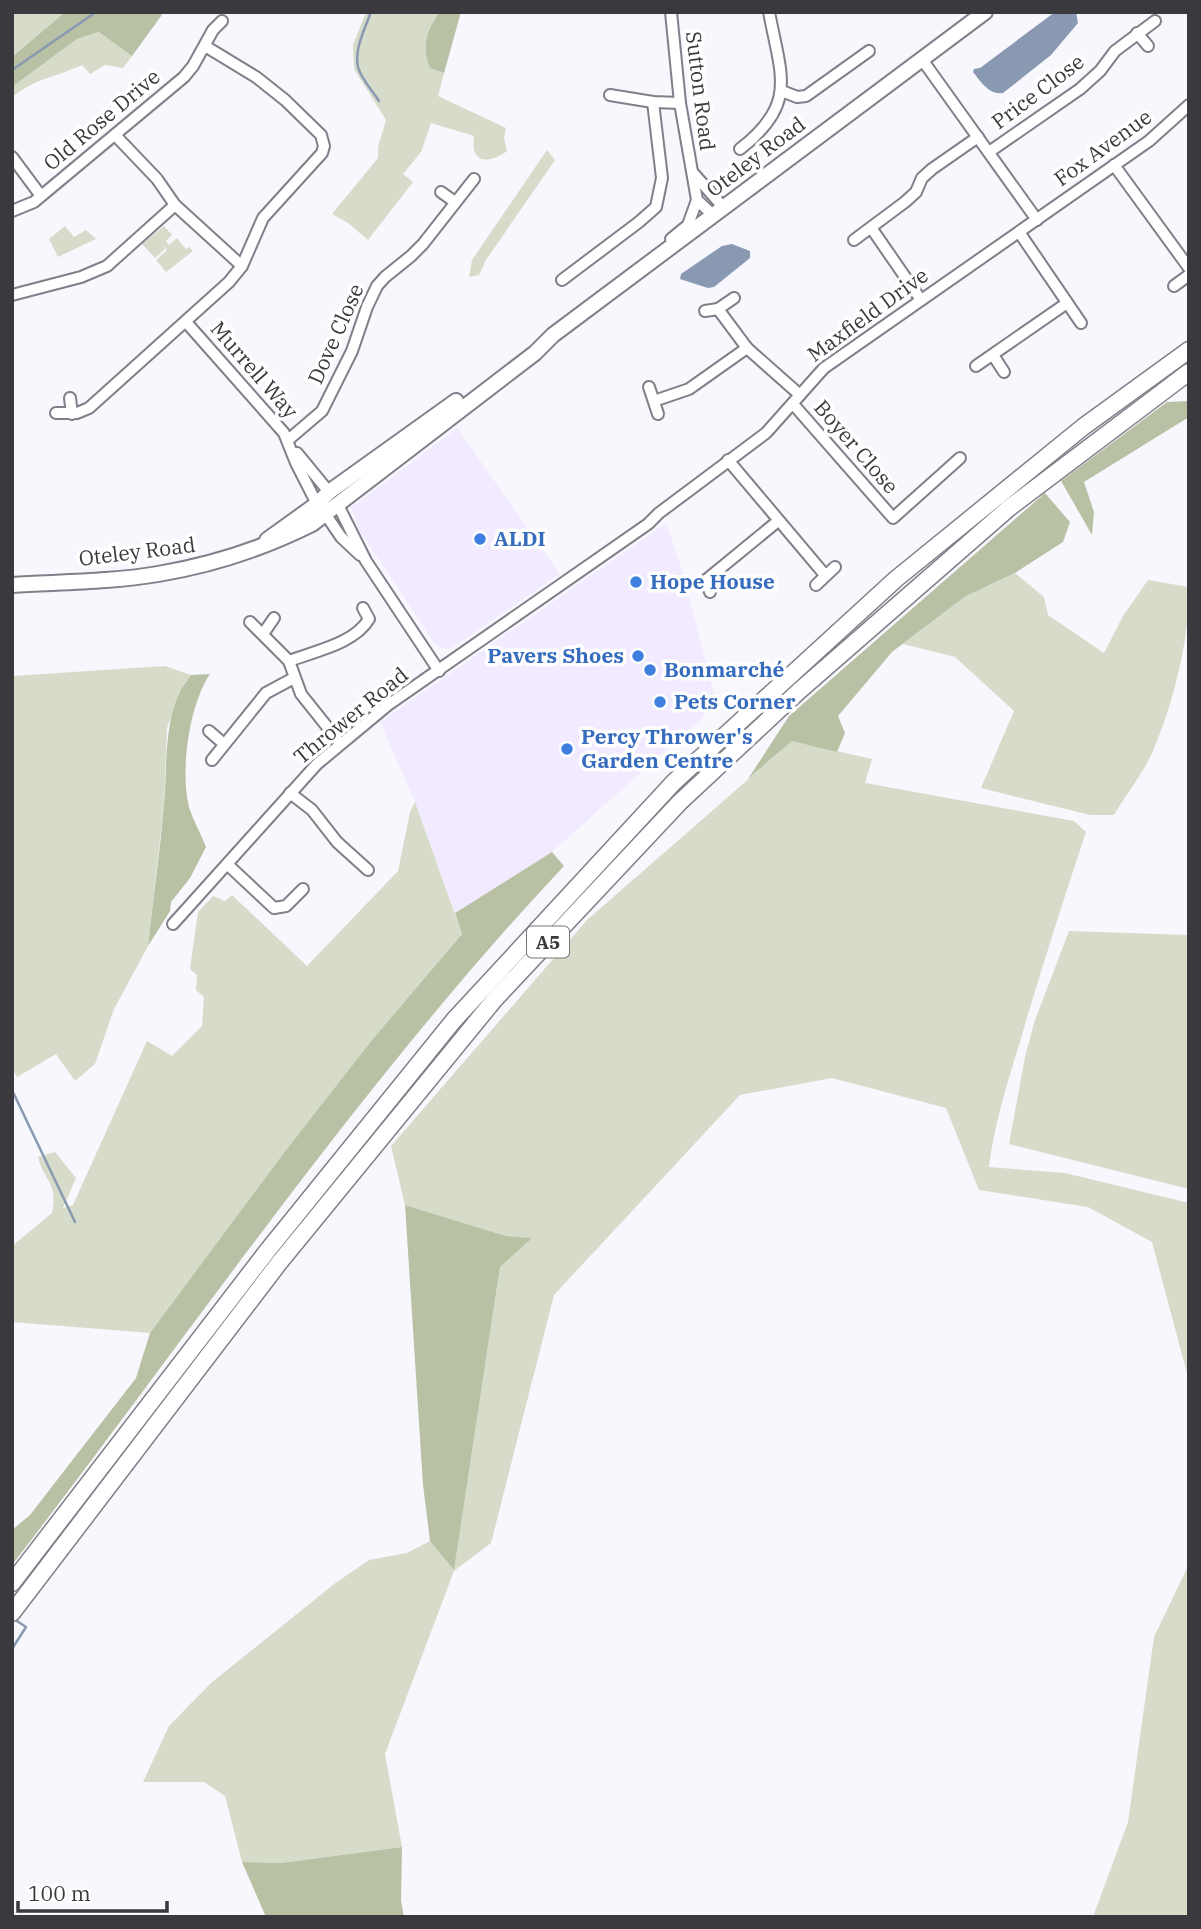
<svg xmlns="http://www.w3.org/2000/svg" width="1201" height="1929" viewBox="0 0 1201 1929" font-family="'IBM Plex Serif',serif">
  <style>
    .commercial { fill: #f2eaff }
    .green { fill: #d6dcc9 }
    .forest { fill: #b9c1a4 }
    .water { fill: #8899b1 }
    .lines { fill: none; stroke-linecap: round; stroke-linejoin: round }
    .stream { stroke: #8899b1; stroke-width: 2.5 }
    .minor-casing { stroke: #817f89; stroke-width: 14 }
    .major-casing { stroke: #817f89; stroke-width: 18 }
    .highway-casing { stroke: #817f89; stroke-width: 19 }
    .minor { stroke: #fff; stroke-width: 10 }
    .major { stroke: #fff; stroke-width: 14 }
    .highway { stroke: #fff; stroke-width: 16 }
    .shop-dot { fill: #3f7fe0; stroke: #fff; stroke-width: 2.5 }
    .labels { text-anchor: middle; stroke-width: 7; stroke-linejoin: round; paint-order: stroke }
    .shield { fill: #fff; stroke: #757477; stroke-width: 2 }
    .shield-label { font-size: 19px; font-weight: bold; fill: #3a393d }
    .street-label { font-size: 21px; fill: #3a393d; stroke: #fff }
    .shop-label { font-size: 21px; font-weight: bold; fill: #366cbe; stroke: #fff; text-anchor: start }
  </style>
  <rect width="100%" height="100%" fill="#f8f7fd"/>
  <g class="commercial">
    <path d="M457,428L560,574L450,649L441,648L434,643L359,530L351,508Z"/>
    <path d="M666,523L684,576L715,698L702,718L552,852L455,913L415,802L380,722Z"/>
  </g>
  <g class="green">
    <path d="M12,12H65L12,57Z"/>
    <path d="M366,12H439L433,21L430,67L444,73L438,96L506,128L504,138L507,151C489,164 470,165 474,136L431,123L421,152L403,174L413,182L368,240L348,223L332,214L378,158V147L386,120L354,69L353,45Z"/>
    <path d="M100,32L132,56L123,68L105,65L90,74L82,65C56,77 36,78 12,97V87L77,39Z"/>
    <path d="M547,150L555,160L486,260L479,275L469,277L472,260Z"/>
    <path d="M65,226L74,237L86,230L96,239L58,257L49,239Z"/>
    <path d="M164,226L172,235L166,241L169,245L177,238L186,249L189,247L193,251L166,272L156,260L167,250L161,244L165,249L155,258L142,244Z"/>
    <path d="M1015,573L1044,597L1048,615L1104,653L1123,616L1148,580L1189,587C1189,640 1175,697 1155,746C1146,770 1127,793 1114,815H1090L981,788L1014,711L955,657L903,644L966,596Z"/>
    <path d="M165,666L191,675L185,682L167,728L164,805L148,946L114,1009L95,1064L75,1081L56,1054L17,1077L12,1068V676Z"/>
    <path d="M792,741L872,759L865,783L1074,821L1086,832C1065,895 1045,958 1026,1021C1012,1070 995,1117 989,1167L1065,1173L1189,1203V1381L1152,1242L1088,1207L979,1190L946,1108L832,1078L740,1095L554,1295L491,1543L454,1571L385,1754L402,1847L281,1863L242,1862L225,1796L204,1782H143L169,1726L211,1683L334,1584L369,1560L407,1553L430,1541L454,1569L500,1267L531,1238L506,1236L405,1205L391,1146L587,920Z"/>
    <path d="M415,802L462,934L372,1040L150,1333L12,1322V1246L52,1213C58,1181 45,1184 38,1157L55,1152L76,1178L63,1208L73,1205L147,1041L172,1056L202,1026L204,997L196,990L197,975L190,969L198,912L213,896L225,901L232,895L307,966L398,871L410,812Z"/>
    <path d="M1069,931L1189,935V1189L1009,1144L1025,1057L1034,1023Z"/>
    <path d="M1189,1564V1917H1093L1128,1822L1154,1637Z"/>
  </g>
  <g class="forest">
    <path d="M65,12H164L132,56L99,32L77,39L12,87V57Z"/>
    <path d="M439,12H461L444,73L430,68C421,46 427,31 439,12Z"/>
    <path d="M1189,401V417L1084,482L1094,512L1092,535L1061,481L1167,402Z"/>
    <path d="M1045,493L1070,522L1063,542L1015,573L966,596L892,652L838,716L845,733L837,752L792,741L748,779L789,716Z"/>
    <path d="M210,674C189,705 180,771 189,807C193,820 201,834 206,847L190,878L171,902L170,911L148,946C153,899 160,852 164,805C168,762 162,710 191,675Z"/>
    <path d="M552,852L564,866C361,1082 193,1330 12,1565V1530L30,1515L136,1378L150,1333L284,1153L372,1040L462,934L455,913Z"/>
    <path d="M405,1205L506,1236L532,1238L500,1267L454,1570L430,1541L423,1485Z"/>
    <path d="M402,1847L401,1901L404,1917H266L242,1862L281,1863Z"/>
  </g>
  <g class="water">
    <path d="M1055,12H1076L1078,23L1051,55L1003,93C989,95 981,82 973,72L974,69L980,68Z"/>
    <path d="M732,244L750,251V258L714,287L708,288L680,279L681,274L722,246Z"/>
  </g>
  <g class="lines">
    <g class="stream">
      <path d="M371,12C365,28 354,50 358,67C361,79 373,91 379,101"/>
      <path d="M12,70L96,12"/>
      <path d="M12,1090L75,1222"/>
      <path d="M12,1649L26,1627L17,1621"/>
    </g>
    <g class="minor-casing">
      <g id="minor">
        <path d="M671,12L680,103L697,200L714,216"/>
        <path d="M1137,33L1148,46"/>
        <path d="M921,58L1037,220"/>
        <path d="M782,91L797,97L806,96L869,51"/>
        <path d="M610,95L653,102L680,103"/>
        <path d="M115,135L157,179L175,205L242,266"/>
        <path d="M740,149C798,104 781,76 769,12"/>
        <path d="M989,152L1080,89L1100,71L1115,51L1155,21"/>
        <path d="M12,157L41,196"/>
        <path d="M1114,165L1189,268"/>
        <path d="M694,174L724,208"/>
        <path d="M441,192L455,202"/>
        <path d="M12,211L34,202L184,77L193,66L213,30L222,21"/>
        <path d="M872,229L921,300"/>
        <path d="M1019,232L1081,323"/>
        <path d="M671,239L688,225L697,200"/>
        <path d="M854,240L905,202L916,192L922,178L932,169L978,137"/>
        <path d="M562,280L639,222L656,207L662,178L653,102"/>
        <path d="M1174,286L1189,275"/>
        <path d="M12,295L81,277L107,266L175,205"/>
        <path d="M718,309L747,348L800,395"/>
        <path d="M705,311L718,309L734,298"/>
        <path d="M186,322L284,433L296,463L317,504"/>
        <path d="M993,355L1004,372"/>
        <path d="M976,366L1067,303"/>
        <path d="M649,387L658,414"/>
        <path d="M70,398L72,414"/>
        <path d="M654,401L689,389L747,348"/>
        <path d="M793,404L893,518L960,458"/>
        <path d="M56,413H77L89,408L229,282L242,266L263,218L322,153L324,146L321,135L285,100L256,77L205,46"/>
        <path d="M288,440L322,411L352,351L367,307L377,286L385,277L411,256L423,244L474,179"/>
        <path d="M297,453L329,492"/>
        <path d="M728,460L825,575"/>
        <path d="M338,505L366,561L439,671"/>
        <path d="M326,515L341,537L360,555"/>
        <path d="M816,585L835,567"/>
        <path d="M710,592L706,580L778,521"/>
        <path d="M250,622L289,661L301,694L340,743"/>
        <path d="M263,634L274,618"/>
        <path d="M289,661C315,651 354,644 369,619L363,608"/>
        <path d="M209,731L224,744"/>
        <path d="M212,760L266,693L294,678"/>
        <path d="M290,793L312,810L337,842L368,870"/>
        <path d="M228,865L274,908L286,906L303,889"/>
        <path d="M173,924L317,764L388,705L648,524L659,513L766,433L824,368L1149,141L1189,105"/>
      </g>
    </g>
    <g class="major-casing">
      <g id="major">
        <path d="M267,540L317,504L329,492L456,401"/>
        <path d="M12,585C60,582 111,582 158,574C212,565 264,548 312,524L535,353L553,335L985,12"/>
      </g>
    </g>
    <g class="highway-casing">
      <g id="highway">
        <path d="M12,1583L268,1250L454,1020L674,782L896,579L1083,427L1189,350"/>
        <path d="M12,1613L279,1263L495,999L680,802L799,691L1009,508L1189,372"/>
      </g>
    </g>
    <use href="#minor" class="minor"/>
    <use href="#major" class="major"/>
    <use href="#highway" class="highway"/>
  </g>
  <g class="shop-dot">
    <circle cx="480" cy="539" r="7"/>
    <circle cx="636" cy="582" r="7"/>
    <circle cx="638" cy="656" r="7"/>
    <circle cx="650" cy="670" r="7"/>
    <circle cx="660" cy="702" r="7"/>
    <circle cx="567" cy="749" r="7"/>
  </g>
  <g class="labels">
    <rect class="shield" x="527" y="926.5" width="42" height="31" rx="5"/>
    <g class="shield-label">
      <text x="548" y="949">A5</text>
    </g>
    <g class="street-label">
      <text transform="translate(700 91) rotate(83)" y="7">Sutton Road</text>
      <text transform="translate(1038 92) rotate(-37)" y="7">Price Close</text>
      <text transform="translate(102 120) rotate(-40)" y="7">Old Rose Drive</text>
      <text transform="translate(1103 148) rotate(-36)" y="7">Fox Avenue</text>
      <text transform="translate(756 157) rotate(-37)" y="7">Oteley Road</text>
      <text transform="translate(868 315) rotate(-36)" y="7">Maxfield Drive</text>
      <text transform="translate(336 334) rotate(-66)" y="7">Dove Close</text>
      <text transform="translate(254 370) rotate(49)" y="7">Murrell Way</text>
      <text transform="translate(856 447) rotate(49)" y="7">Boyer Close</text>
      <text transform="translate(137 552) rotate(-7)" y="7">Oteley Road</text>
      <text transform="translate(351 716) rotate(-39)" y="7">Thrower Road</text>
    </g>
    <g class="shop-label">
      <text x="494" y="546">ALDI</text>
      <text x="650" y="589">Hope House</text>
      <text x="624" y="663" text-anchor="end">Pavers Shoes</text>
      <text x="664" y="677">Bonmarché</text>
      <text x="674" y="709">Pets Corner</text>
      <text x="581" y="744">Percy Thrower's<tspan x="581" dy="24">Garden Centre</tspan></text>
    </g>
  </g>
  <rect width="1201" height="1929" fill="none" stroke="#3a393d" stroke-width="28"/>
  <path d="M18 1901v10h149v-10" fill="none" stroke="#3a393d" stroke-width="3.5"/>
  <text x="28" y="1901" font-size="21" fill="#3a393d" stroke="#ffffff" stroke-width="5" paint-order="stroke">100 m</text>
</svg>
